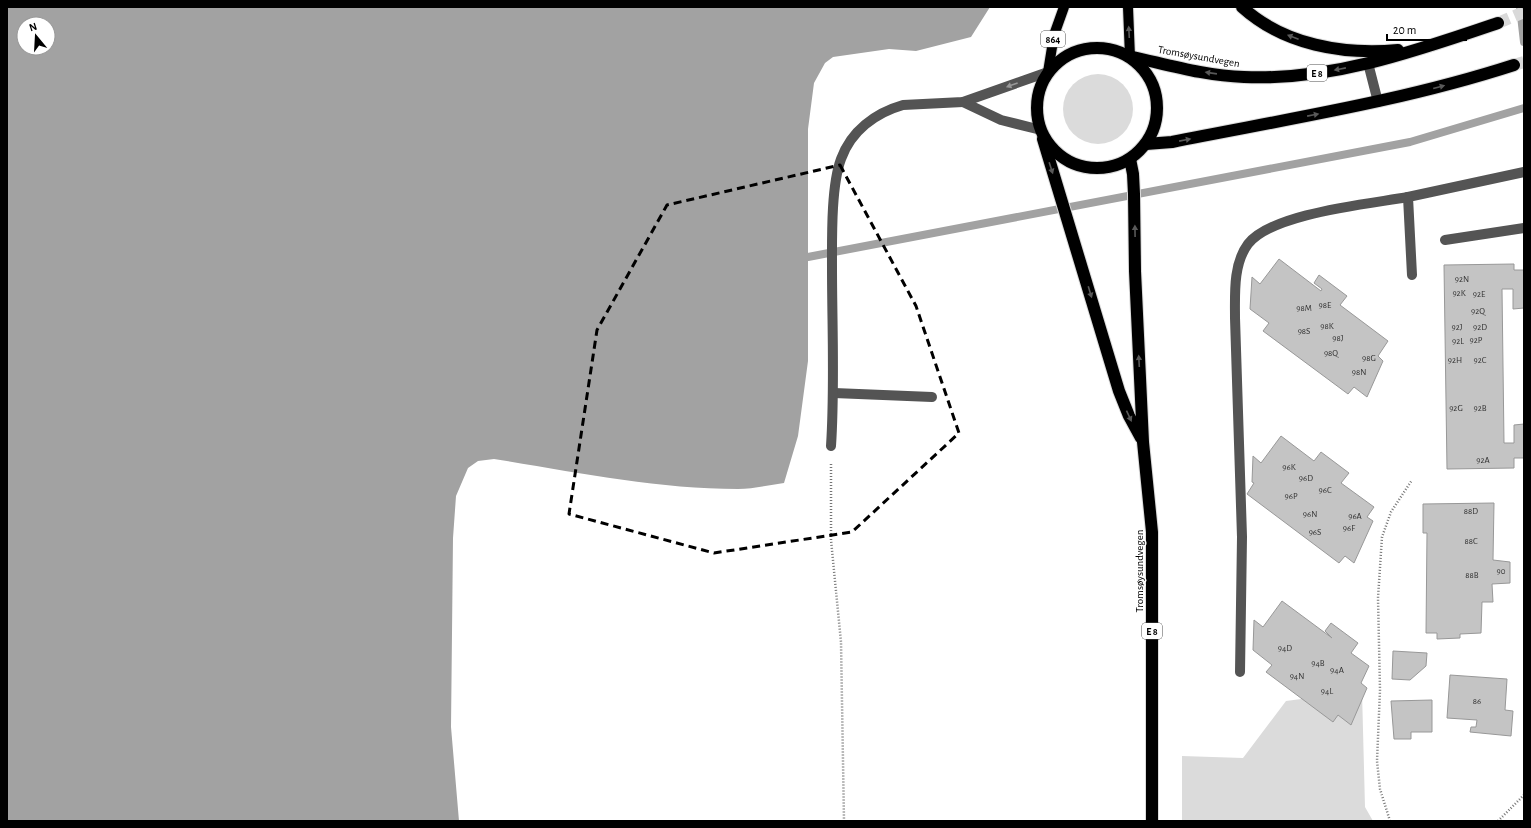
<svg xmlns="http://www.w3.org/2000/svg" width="1531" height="828" viewBox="0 0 1531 828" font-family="'Alegreya Sans',sans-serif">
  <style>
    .green { fill: #dbdbdb }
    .water { fill: #a2a2a2; fill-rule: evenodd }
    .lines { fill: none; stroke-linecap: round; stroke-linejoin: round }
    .stream { stroke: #a2a2a2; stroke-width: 8 }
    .building { fill: #c4c4c4; stroke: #989898 }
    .highway-tunnel { stroke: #d9d9d9; stroke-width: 12; stroke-dasharray: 12 6; stroke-linecap: butt }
    .major-casing { stroke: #dbdbdb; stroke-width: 12 }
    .highway-casing { stroke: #dbdbdb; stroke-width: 14 }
    .path { stroke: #767676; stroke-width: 2.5; stroke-dasharray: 1 2; stroke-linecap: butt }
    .minor { stroke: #545454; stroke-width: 10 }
    .major { stroke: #000; stroke-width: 10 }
    .highway { stroke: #000; stroke-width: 12 }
    .oneway { fill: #595959 }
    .oneway2 { fill: #989898 }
    .marked { fill: none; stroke: #000; stroke-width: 3; stroke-dasharray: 8 5; stroke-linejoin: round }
    .labels { text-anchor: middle; stroke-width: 3; stroke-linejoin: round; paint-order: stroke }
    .number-label { font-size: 9px; fill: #313131 }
    .shield { fill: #fff; stroke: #4c4c4c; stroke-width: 1 }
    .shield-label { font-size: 10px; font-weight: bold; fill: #000 }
    .street-label { font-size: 11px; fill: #000; stroke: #fff }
  </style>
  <rect width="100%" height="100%" fill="#fff"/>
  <g class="green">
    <circle cx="1098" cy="109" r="35"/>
    <path d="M1362,691L1365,807L1373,821H1182V756L1243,758L1286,701Z"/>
  </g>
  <path class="water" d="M7,7H990L971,37L916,51L889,49L833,57L825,63L814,83L808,129V361L798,436L784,483C769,485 753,489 738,489C656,489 575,472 494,459L478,461L468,468L456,496L453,538L451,727L459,821H7ZM24,24H48V48H24Z"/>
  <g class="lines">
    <g class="stream">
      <path d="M1520,7L1524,42"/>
      <path d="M808,257L1410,142L1524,108"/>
    </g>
  </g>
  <g class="building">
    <path d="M1279,259L1321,291L1322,289L1314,283L1319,275L1347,296L1340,305L1388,341L1378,356L1383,361L1367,397L1354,387L1348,394L1263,331L1269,323L1250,309L1252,277L1260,284Z"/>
    <path d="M1514,264V270H1524V308L1513,309V289H1502L1504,443H1514V425L1524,424V458H1514V468L1447,469L1444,265Z"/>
    <path d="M1281,436L1314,461L1321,452L1349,473L1341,483L1374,507L1367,517L1373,521L1354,563L1345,556L1339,563L1247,494L1254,483L1252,482L1253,456L1261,463Z"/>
    <path d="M1494,503L1493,560L1510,562V583L1492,584L1493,602H1482L1481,633L1460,634V638L1437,639V633H1426L1427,533H1423V504Z"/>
    <path d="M1282,601L1332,638L1325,631L1331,623L1358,643L1351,653L1369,666L1361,683L1367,688L1351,725L1338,715L1333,722L1266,672L1272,665L1253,650L1254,620L1263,627Z"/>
    <path d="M1393,651L1427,653L1426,666L1410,680L1392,679Z"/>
    <path d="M1450,675L1507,679L1505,710L1513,711L1511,736L1470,732L1471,727H1476L1477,720L1447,718Z"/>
    <path d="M1432,700V732H1411V739H1394L1391,701Z"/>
  </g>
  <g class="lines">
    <g class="highway-tunnel">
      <path d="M1498,23L1524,12"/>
      <path d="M1514,65L1524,62"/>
    </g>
    <g class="major-casing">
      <g id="major">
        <path d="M1128,7L1130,57"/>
        <path d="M1048,72L1054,35L1064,7"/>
      </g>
    </g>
    <g class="highway-casing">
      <g id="highway">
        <path d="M1242,7C1284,45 1343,55 1398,50"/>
        <circle cx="1097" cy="108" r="60"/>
        <path d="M1133,57C1169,65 1206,76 1244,77C1331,81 1416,51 1498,23"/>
        <path d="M1043,139L1119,391L1129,416L1141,438"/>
        <path d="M1146,144L1172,142C1287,119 1403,101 1514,65"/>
        <path d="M1130,159L1133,174L1134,194L1135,271L1143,442L1152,532V821"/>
      </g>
    </g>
    <g class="path">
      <path d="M831,464V540L841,642L844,821"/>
      <path d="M1390,821L1380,789L1377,761L1380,690L1378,598L1381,552L1382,537L1391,512L1412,480"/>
      <path d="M1498,821L1524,795"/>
    </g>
    <g class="minor">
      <path d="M1368,63L1378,102"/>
      <path d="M963,102L1001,120L1041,130"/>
      <path d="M1445,240L1524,228"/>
      <path d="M1412,275L1408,197L1524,172"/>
      <path d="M834,393L932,397"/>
      <path d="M831,446C835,386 832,327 832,267C832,238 831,186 841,159C851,131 875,113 903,105L963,102L1048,72"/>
      <path d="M1240,672L1242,537L1235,318C1235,294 1233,264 1248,244C1272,213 1369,204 1408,197"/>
    </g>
    <use href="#major" class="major"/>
    <use href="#highway" class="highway"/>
  </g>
  <defs><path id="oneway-solid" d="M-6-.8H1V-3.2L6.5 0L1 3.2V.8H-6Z"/></defs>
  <g class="oneway">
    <use href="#oneway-solid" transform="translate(1129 32) rotate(-93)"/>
    <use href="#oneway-solid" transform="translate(1293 37) rotate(-159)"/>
    <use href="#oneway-solid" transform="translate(1340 69) rotate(169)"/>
    <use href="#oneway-solid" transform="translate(1211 73) rotate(-172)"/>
    <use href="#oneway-solid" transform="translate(1439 87) rotate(-15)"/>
    <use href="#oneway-solid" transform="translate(1313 115) rotate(-11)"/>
    <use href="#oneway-solid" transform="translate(1185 140) rotate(-11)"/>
    <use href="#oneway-solid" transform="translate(1051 168) rotate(72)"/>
    <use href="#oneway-solid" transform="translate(1135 231) rotate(-91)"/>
    <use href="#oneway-solid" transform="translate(1090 292) rotate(73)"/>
    <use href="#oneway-solid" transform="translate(1139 361) rotate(-93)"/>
    <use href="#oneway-solid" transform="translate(1129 416) rotate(65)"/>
  </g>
  <use class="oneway2" href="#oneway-solid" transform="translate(1012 85) rotate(160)"/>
  <path class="marked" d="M840,165L916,306L959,433L852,532L714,553L569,514L597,330L667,205Z"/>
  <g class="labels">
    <g class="number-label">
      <text x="1462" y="282">92N</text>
      <text x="1459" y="296">92K</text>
      <text x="1479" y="297">92E</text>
      <text x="1325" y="308">98E</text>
      <text x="1304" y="311">98M</text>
      <text x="1478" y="314">92Q</text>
      <text x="1327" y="329">98K</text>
      <text x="1457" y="330">92J</text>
      <text x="1480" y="330">92D</text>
      <text x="1304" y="334">98S</text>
      <text x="1338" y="341">98J</text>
      <text x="1476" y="343">92P</text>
      <text x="1458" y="344">92L</text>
      <text x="1331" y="356">98Q</text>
      <text x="1369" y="361">98G</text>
      <text x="1455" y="363">92H</text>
      <text x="1480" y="363">92C</text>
      <text x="1359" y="375">98N</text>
      <text x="1456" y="411">92G</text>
      <text x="1480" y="411">92B</text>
      <text x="1483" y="463">92A</text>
      <text x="1289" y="470">96K</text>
      <text x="1306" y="481">96D</text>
      <text x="1325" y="493">96C</text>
      <text x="1291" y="499">96P</text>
      <text x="1471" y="514">88D</text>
      <text x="1310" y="517">96N</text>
      <text x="1355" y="519">96A</text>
      <text x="1349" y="531">96F</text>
      <text x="1315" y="535">96S</text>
      <text x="1471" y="544">88C</text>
      <text x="1501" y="574">90</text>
      <text x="1472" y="578">88B</text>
      <text x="1285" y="651">94D</text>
      <text x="1318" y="666">94B</text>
      <text x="1337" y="673">94A</text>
      <text x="1297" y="679">94N</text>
      <text x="1327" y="694">94L</text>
      <text x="1477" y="704">86</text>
    </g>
    <g class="shield">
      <rect x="1041" y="31" width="24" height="16" rx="3"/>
      <rect x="1307" y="65" width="20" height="16" rx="3"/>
      <rect x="1142" y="623" width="20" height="16" rx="3"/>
    </g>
    <g class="shield-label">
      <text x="1053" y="43">864</text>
      <text x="1317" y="77">E 8</text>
      <text x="1152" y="635">E 8</text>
    </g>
    <g class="street-label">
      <text transform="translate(1199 56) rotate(10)" y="4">Tromsøysundvegen</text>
      <text transform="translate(1139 571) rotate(-90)" y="4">Tromsøysundvegen</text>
    </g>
  </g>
  <rect width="1531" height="828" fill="none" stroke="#000000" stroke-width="16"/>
  <g transform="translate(36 36) rotate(342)"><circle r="19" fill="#ffffff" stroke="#999999"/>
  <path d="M0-3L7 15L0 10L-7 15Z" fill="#000000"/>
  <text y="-6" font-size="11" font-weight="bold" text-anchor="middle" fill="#000000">N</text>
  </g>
  <path d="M1387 34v6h79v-6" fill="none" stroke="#000000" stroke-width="2"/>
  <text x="1393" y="34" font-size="12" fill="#000000" stroke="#ffffff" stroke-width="3" paint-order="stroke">20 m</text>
</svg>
